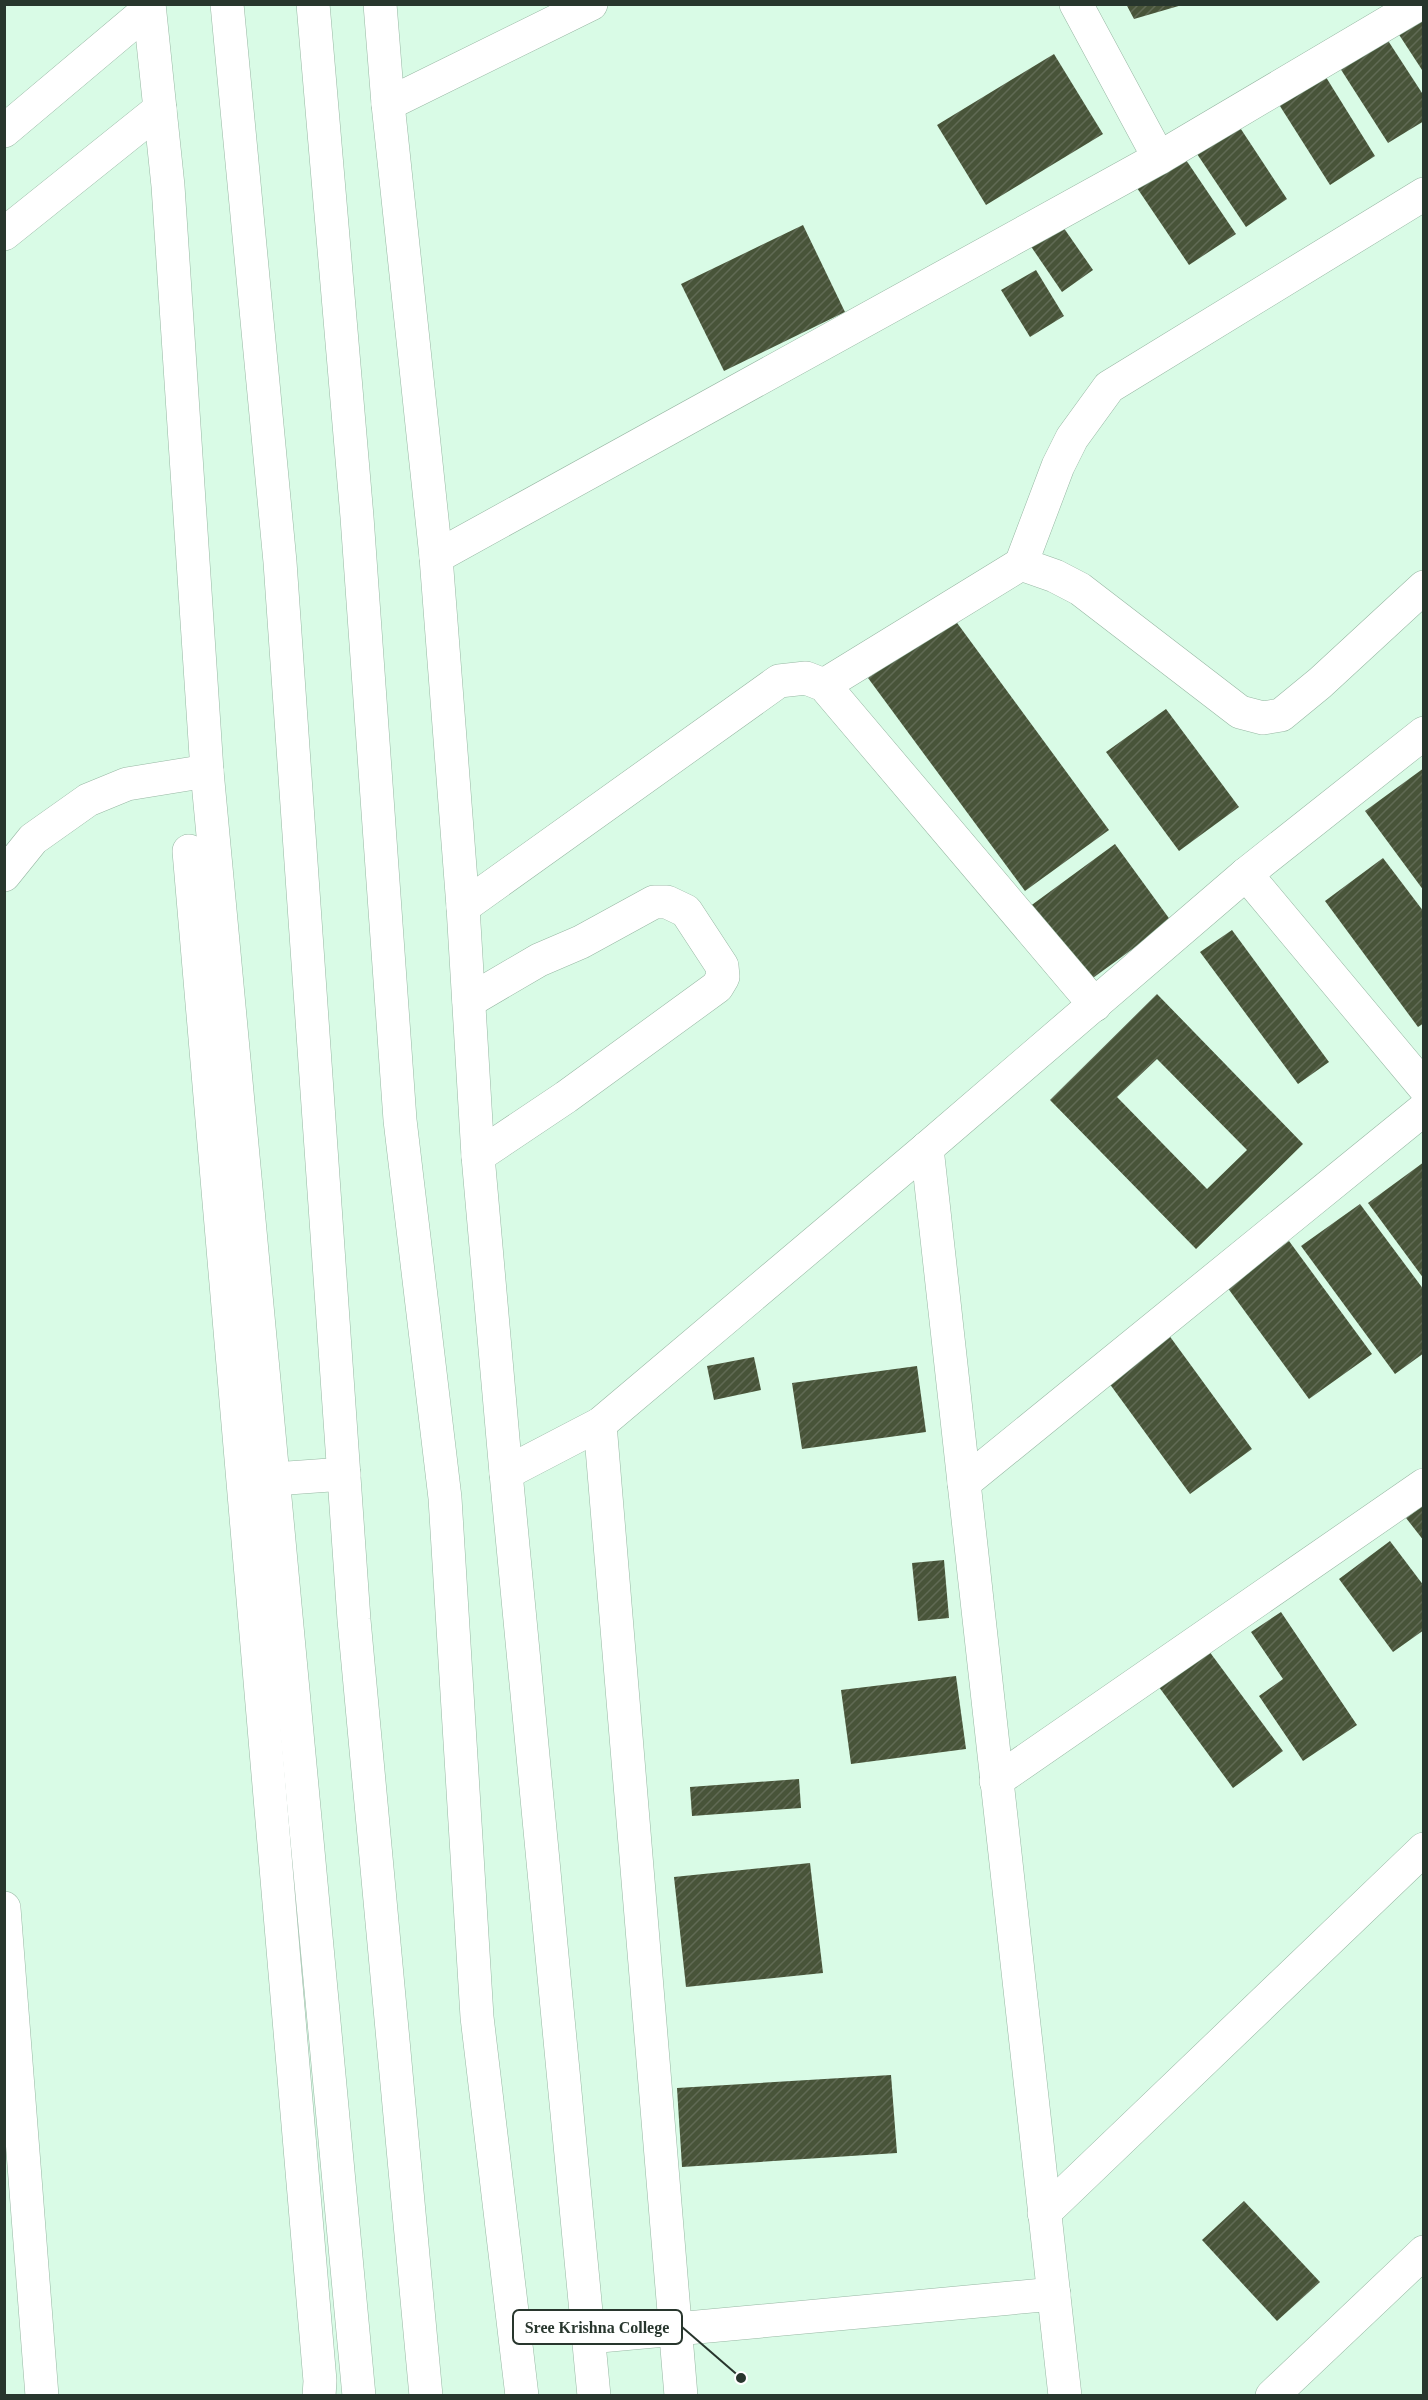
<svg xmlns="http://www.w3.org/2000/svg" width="1428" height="2400" viewBox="0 0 1428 2400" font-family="'Times New Roman',serif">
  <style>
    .building { fill: url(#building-hatch); fill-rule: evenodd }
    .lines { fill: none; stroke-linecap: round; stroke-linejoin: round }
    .minor-casing { stroke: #97b7a3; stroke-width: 34 }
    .highway-casing { stroke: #97b7a3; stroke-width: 34 }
    .minor { stroke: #fff; stroke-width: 33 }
    .highway { stroke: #fff; stroke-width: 33 }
    .leader { fill: none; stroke: #28362d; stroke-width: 2 }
    .callout-dot { fill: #28362d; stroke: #fff; stroke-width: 2 }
    .callout { fill: #fff; stroke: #28362d; stroke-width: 2 }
    .callout-label { font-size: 16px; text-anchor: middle; font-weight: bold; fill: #28362d }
  </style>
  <defs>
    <pattern id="building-hatch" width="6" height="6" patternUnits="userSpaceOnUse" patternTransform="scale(1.5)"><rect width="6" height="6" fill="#485439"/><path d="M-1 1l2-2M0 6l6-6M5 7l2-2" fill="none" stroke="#606a54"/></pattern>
  </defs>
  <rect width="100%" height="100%" fill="#d9fbe6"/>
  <g class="building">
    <path d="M1126,4H1182V5L1134,19Z"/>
    <path d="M1424,8V73L1394,27Z"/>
    <path d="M1385,36L1424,96V121L1388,143L1338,65Z"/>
    <path d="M1054,54L1103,134L986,205L937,125Z"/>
    <path d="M1324,74L1375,156L1330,185L1278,103Z"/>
    <path d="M1235,120L1287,199L1246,227L1193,148Z"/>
    <path d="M1182,154L1236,234L1189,265L1135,185Z"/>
    <path d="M1061,224L1093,270L1062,292L1030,245Z"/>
    <path d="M803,225L845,312L724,371L681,284Z"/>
    <path d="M1036,270L1064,316L1030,337L1001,290Z"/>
    <path d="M952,616L1109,830L1025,891L868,678Z"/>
    <path d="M1166,709L1239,807L1179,851L1106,752Z"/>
    <path d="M1424,768V891L1365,811Z"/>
    <path d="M1115,844L1171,921L1086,983L1029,907Z"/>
    <path d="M1383,858L1424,912V1023L1418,1027L1325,901Z"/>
    <path d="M1232,930L1329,1062L1298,1084L1200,952Z"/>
    <path d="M1157,994L1303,1144L1196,1249L1050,1100ZM1157,1059L1247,1150L1207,1189L1117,1097Z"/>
    <path d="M1424,1162V1279L1368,1203Z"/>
    <path d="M1360,1204L1424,1290V1353L1395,1374L1301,1246Z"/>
    <path d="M1289,1241L1372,1354L1309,1399L1227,1287Z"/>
    <path d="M1163,1327L1252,1449L1190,1494L1101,1372Z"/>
    <path d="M754,1357L761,1390L714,1400L707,1366Z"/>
    <path d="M917,1366L926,1432L802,1449L792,1383Z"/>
    <path d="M1424,1505V1541L1406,1518Z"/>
    <path d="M1390,1541L1424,1586V1630L1393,1652L1339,1579Z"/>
    <path d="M944,1560L949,1618L918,1621L912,1563Z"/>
    <path d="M1281,1612L1357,1725L1303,1761L1259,1696L1283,1679L1251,1632Z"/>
    <path d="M1206,1647L1283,1751L1233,1788L1156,1683Z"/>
    <path d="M956,1676L966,1749L851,1764L841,1690Z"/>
    <path d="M799,1779L801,1808L692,1816L690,1787Z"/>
    <path d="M810,1863L823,1973L686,1987L674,1877Z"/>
    <path d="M891,2075L897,2153L682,2167L677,2088Z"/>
    <path d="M1244,2201L1320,2282L1277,2321L1202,2240Z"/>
  </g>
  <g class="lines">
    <g class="minor-casing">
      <g id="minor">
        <path d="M149,4L168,186L207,771L359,2396"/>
        <path d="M380,4L388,104L436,557L463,907L478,1156L506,1473L594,2396"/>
        <path d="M1076,4L1159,158"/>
        <path d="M388,104L591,4"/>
        <path d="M4,131L149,9"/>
        <path d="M4,234L160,109"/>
        <path d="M436,557L1159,158L1419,4"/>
        <path d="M1021,564L1058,466L1072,438L1109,387L1424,194"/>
        <path d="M824,685L1021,564L1055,576L1080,589L1240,712L1263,718L1281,715L1320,683L1424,587"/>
        <path d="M189,851L320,2381L319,2396"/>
        <path d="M1246,874L1424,1087"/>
        <path d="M4,875L33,839L88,800L127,784L207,771"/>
        <path d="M463,907L779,681L806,678L824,685L1095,1005"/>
        <path d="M469,1001L539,960L581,942L654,902H667L686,911L722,966L723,977L717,987L566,1097L478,1156"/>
        <path d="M927,1148L1065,2396"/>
        <path d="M600,1424L681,2396"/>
        <path d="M506,1473L600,1424L927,1148L1246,874L1424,733"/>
        <path d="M964,1483L1424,1109"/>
        <path d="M996,1781L1424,1485"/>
        <path d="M4,1908L42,2396"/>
        <path d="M1044,2213L1424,1849"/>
        <path d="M589,2337L1054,2294"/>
        <path d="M1272,2396L1424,2252"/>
      </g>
    </g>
    <g class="highway-casing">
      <g id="highway">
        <path d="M227,4L280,562L354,1620L426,2396"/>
        <path d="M313,4L357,517L400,1120L445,1498L477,2017L522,2396"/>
        <path d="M274,1479L344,1474"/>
      </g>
    </g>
    <use href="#minor" class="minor"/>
    <use href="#highway" class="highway"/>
  </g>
  <path class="leader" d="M741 2378L682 2327"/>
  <circle class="callout-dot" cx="741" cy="2378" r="6"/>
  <rect class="callout" x="513" y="2310" width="169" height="34" rx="6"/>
  <g class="callout-label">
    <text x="597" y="2333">Sree Krishna College</text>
  </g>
  <rect width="1428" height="2400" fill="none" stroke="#28362d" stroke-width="12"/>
</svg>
